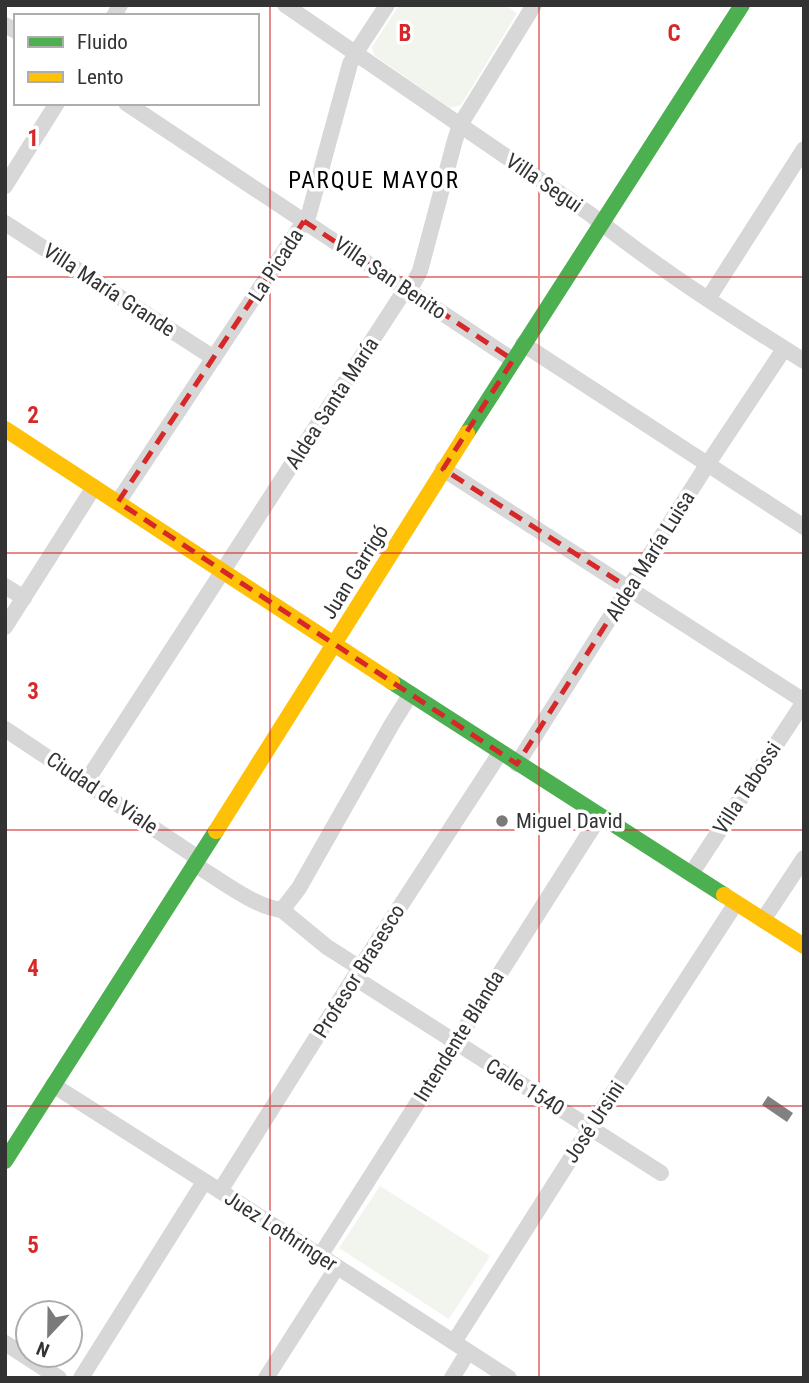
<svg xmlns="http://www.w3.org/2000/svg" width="809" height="1383" viewBox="0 0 809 1383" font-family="'Roboto Condensed',sans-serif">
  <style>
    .green { fill: #f1f5ed }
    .building { fill: #818181 }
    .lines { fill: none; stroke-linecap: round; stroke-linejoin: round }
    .street { stroke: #d7d7d7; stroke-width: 16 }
    .fast { stroke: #4caf50; stroke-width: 16 }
    .slow { stroke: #ffc107; stroke-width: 16 }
    .marked { fill: none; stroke: #d62828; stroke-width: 5; stroke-dasharray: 14 9; stroke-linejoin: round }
    .grid { fill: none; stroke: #d62828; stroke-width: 2; stroke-opacity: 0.55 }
    .poi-dot { fill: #7a7a7a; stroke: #fff; stroke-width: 2.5 }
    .labels { text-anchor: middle; stroke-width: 7; stroke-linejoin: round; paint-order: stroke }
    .street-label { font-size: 21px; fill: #333; stroke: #fff }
    .poi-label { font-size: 21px; fill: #333; stroke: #fff; text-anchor: start }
    .neighbourhood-label { font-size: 23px; letter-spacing: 2px; fill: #000; stroke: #fff }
    .grid-label { font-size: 23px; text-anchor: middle; font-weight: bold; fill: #d62828; stroke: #fff; stroke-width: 7; stroke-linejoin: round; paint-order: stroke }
  </style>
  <rect width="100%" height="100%" fill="#fff"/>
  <g class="green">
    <path d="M399,5H505L517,13L461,105L450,108L374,55L372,47Z"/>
    <path d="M380,1186L490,1256L449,1319L339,1248Z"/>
  </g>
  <path class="building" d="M768,1096L793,1113L787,1122L762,1105Z"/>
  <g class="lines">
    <g class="street">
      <path d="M285,5L590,214C657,268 731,315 804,361"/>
      <path d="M114,16L120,5"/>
      <path d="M5,25L16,31"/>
      <path d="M126,103L513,360"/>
      <path d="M5,186L57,103"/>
      <path d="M5,223L214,358"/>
      <path d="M708,299L804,149"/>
      <path d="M523,344L804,527"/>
      <path d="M443,469L804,701"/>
      <path d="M118,502L309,214L350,64L355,54L387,5"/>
      <path d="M5,586L24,598"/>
      <path d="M5,627L94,487"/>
      <path d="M5,729L198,858"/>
      <path d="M517,764L707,465L784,349"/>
      <path d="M86,782L399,299L414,282L420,271L455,140L460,125L534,5"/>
      <path d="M194,864C219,879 254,907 282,910L299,888L392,724L410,695"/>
      <path d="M691,874L804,702"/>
      <path d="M282,910L327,947L360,968"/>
      <path d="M763,920L804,858"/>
      <path d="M355,978L661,1173"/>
      <path d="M53,1085L220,1191L509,1378"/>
      <path d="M220,1191L360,968L500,753"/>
      <path d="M320,1256L600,816"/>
      <path d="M454,1342L590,1128L736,903"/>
      <path d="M5,1343L59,1378"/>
      <path d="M81,1378L204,1182"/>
      <path d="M266,1378L337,1267"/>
      <path d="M452,1378L468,1352"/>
    </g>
    <g class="fast">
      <path d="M467,433L742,5"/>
      <path d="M392,682L724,895"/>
      <path d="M5,1161L216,831"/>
    </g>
    <g class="slow">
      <path d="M5,429L392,682"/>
      <path d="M216,831L467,433"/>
      <path d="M724,895L804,946"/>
    </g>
  </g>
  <path class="marked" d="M304,221L513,360L443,469L629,588L517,764L118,502Z"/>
  <path class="grid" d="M270,5V1378M539,5V1378M5,277H804M5,553H804M5,830H804M5,1106H804"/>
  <circle class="poi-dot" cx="502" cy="821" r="7"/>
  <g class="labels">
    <g class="street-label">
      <text transform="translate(544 183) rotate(34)" y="7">Villa Segui</text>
      <text transform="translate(276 265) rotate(-57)" y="7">La Picada</text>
      <text transform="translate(390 278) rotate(34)" y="7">Villa San Benito</text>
      <text transform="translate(109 290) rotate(33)" y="7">Villa María Grande</text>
      <text transform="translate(332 403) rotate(-57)" y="7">Aldea Santa María</text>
      <text transform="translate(650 556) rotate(-58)" y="7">Aldea María Luisa</text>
      <text transform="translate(355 572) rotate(-58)" y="7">Juan Garrigó</text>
      <text transform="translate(747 788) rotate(-57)" y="7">Villa Tabossi</text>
      <text transform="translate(102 793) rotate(34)" y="7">Ciudad de Viale</text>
      <text transform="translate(359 971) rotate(-58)" y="7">Profesor Brasesco</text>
      <text transform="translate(459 1036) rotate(-58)" y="7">Intendente Blanda</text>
      <text transform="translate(525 1087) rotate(32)" y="7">Calle 1540</text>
      <text transform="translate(594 1122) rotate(-57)" y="7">José Ursini</text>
      <text transform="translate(281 1231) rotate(33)" y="7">Juez Lothringer</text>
    </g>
    <g class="poi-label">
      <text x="516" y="828">Miguel David</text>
    </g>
    <g class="neighbourhood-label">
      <text x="374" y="188">PARQUE MAYOR</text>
    </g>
  </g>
  <g class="grid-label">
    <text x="405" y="41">B</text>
    <text x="674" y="41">C</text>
    <text x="33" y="146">1</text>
    <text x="33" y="423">2</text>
    <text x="33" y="699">3</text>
    <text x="33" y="976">4</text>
    <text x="33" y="1253">5</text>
  </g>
  <rect width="809" height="1383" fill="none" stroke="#333333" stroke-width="14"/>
  <rect x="14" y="14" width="245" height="91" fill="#ffffff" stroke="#adadad" stroke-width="2"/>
  <rect x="28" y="37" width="35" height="10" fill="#4caf50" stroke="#adadad" stroke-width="2"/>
  <text x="77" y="49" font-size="21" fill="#333333">Fluido</text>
  <rect x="28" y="72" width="35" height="10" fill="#ffc107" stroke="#adadad" stroke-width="2"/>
  <text x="77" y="84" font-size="21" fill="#333333">Lento</text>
  <g transform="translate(49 1334) rotate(202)"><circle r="33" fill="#ffffff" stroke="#adadad" stroke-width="2"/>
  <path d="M0-5L12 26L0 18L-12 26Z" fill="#7a7a7a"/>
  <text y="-10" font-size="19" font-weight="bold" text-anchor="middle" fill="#333333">N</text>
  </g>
</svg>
